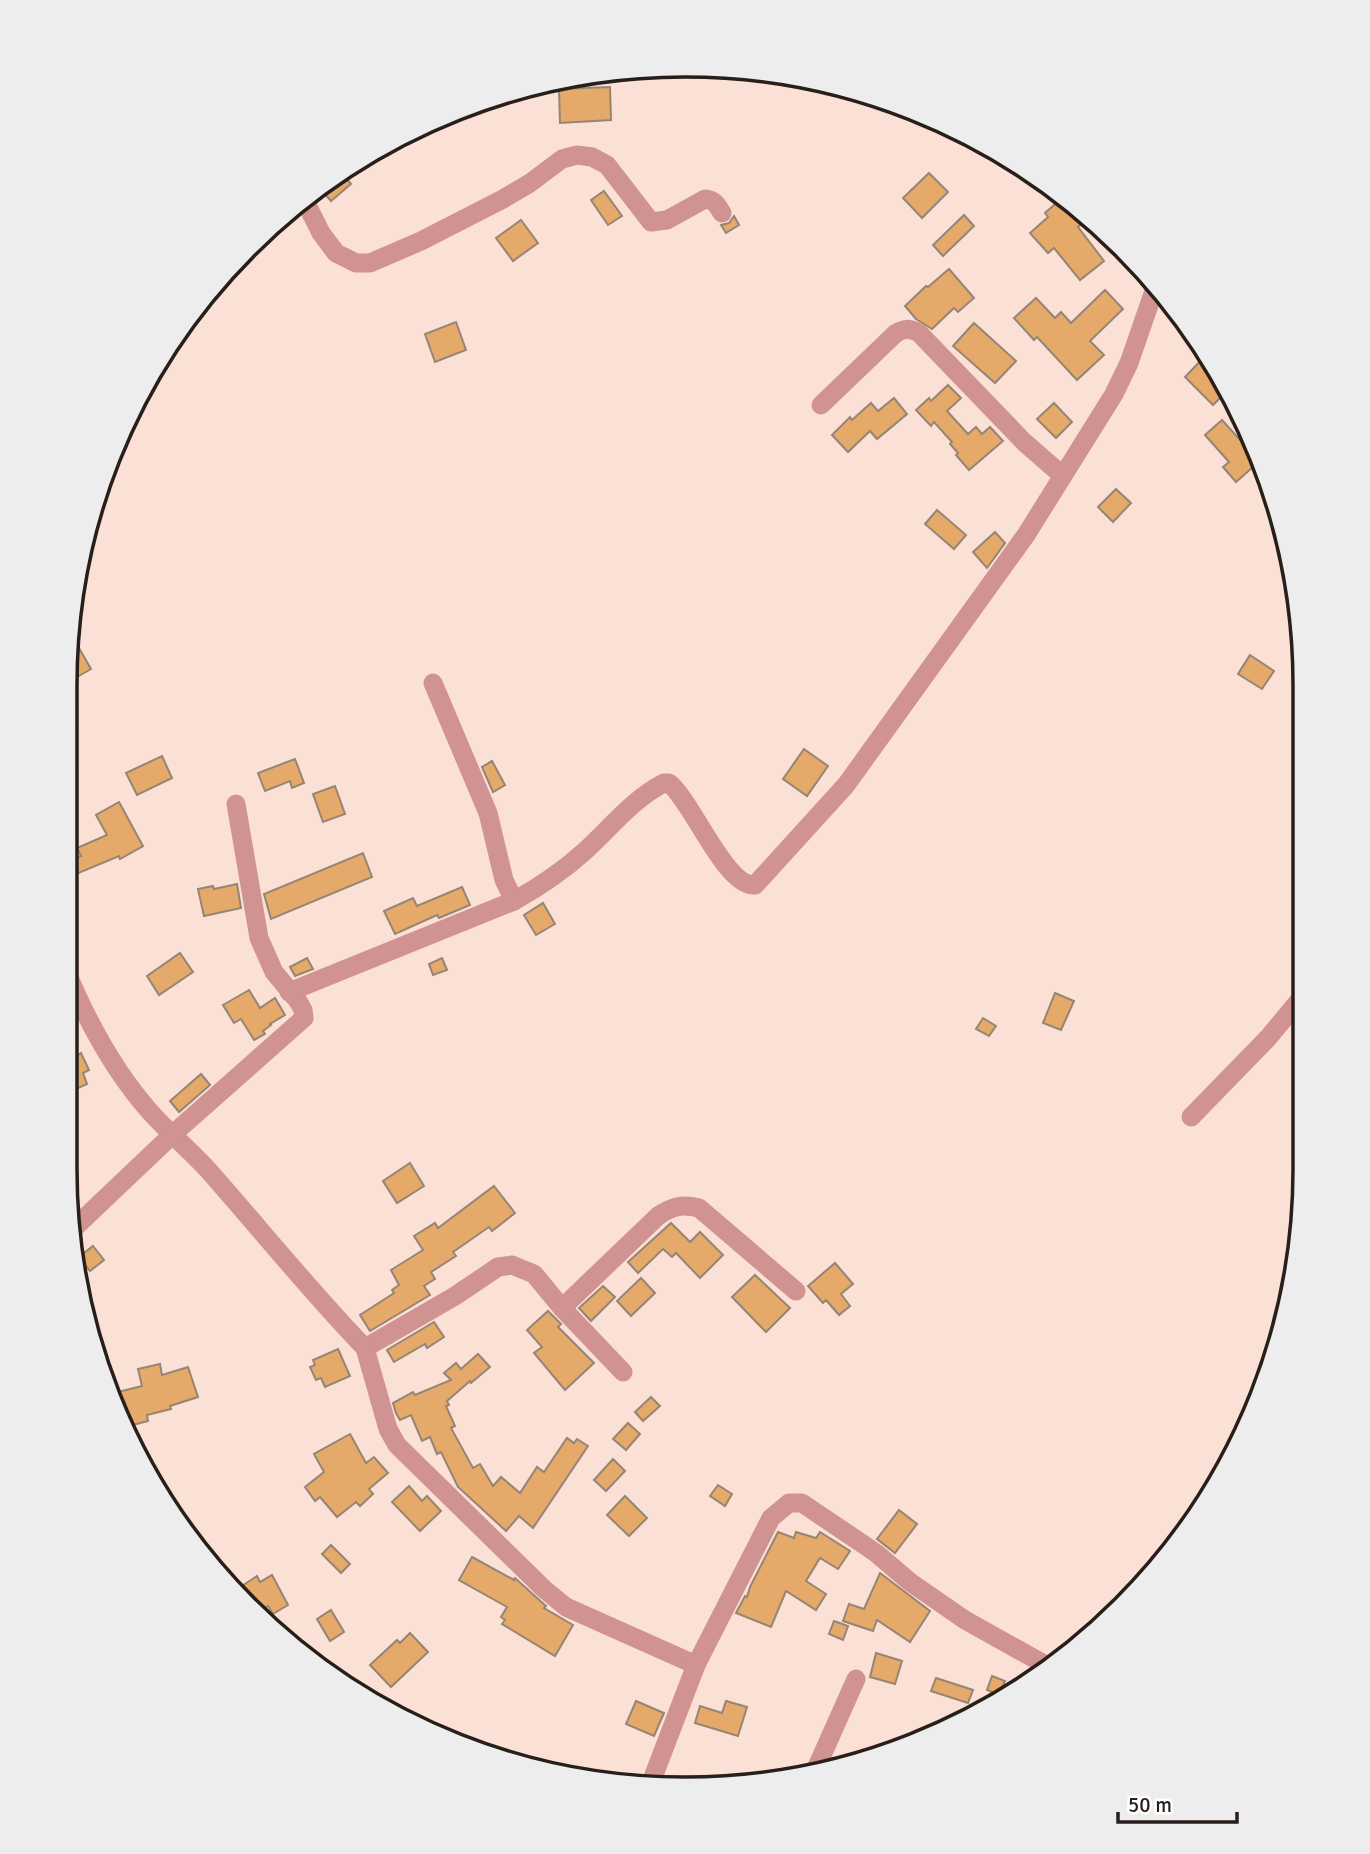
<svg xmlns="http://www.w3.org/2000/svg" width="1370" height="1854" viewBox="0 0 1370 1854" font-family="Signika,sans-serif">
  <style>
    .building { fill: #e5a969; stroke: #968574; stroke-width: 2 }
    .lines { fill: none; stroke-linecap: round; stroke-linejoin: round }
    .street { stroke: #d19391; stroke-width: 19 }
    .rim { fill: none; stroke: #281f1b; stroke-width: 3.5 }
  </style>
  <rect width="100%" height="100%" fill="#fbe0d6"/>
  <g class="building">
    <path d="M610,87L611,120L560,123L559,89Z"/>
    <path d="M341,172L351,184L331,201L318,186Z"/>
    <path d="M929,173L948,192L922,218L903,198Z"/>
    <path d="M604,191L622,216L608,225L591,200Z"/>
    <path d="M1061,199L1083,223L1078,227L1104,261L1080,280L1054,248L1048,253L1030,233L1048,217L1045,213Z"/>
    <path d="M964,215L974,226L943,256L933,245Z"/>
    <path d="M734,216L739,225L726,233L721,225L729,223Z"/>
    <path d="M521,220L538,243L513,261L496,238Z"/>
    <path d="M949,269L974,298L958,312L954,308L932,329L916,319L905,306L926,286L928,287Z"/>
    <path d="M1105,290L1123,309L1090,341L1104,355L1077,380L1037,337L1034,340L1014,318L1036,298L1055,318L1061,312L1071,323Z"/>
    <path d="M456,322L466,350L435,362L425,334Z"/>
    <path d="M974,323L1016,361L995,383L953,346Z"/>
    <path d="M1205,356L1226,392L1213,405L1185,377Z"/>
    <path d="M948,385L961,398L947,411L968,434L976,427L982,434L990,427L1003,441L969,470L956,455L958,453L950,444L952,442L934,422L931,426L916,410L929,398L931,401Z"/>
    <path d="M894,398L907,414L877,439L870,431L848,452L832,435L850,417L852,420L871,403L878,411Z"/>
    <path d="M1054,403L1072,422L1056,438L1037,419Z"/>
    <path d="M1222,420L1240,440L1245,436L1259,452L1261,460L1236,482L1223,467L1229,462L1205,435Z"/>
    <path d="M1116,489L1131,503L1113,522L1098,507Z"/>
    <path d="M937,510L966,535L954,549L925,524Z"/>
    <path d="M995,532L1005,543L987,568L973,552Z"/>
    <path d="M71,634L91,669L65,684L70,645Z"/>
    <path d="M1250,655L1274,671L1262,689L1238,674Z"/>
    <path d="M804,749L828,766L807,796L783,779Z"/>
    <path d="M162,756L172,778L137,795L126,773Z"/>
    <path d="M295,759L304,783L292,788L290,781L265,791L258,773Z"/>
    <path d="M492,761L505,785L493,792L482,767Z"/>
    <path d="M335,786L345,814L323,822L313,794Z"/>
    <path d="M119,802L143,846L120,859L119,856L69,877L65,863L81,856L77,848L107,835L96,815Z"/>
    <path d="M363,853L372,877L271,919L264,894Z"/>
    <path d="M237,884L241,908L204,916L198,889L213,886L214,889Z"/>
    <path d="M462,887L470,905L439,918L437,915L395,934L384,911L413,898L417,906Z"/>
    <path d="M543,903L555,924L536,935L524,915Z"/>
    <path d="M180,953L193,972L159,995L147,976Z"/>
    <path d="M307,958L313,969L295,976L290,967Z"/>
    <path d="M442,958L447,970L433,975L429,964Z"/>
    <path d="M249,990L260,1008L275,998L285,1015L270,1024L271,1025L263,1031L265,1034L254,1040L241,1019L234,1023L223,1005Z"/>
    <path d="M1055,993L1074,1001L1061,1030L1043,1023Z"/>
    <path d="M983,1018L996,1026L989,1036L976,1029Z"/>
    <path d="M65,1024L78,1055L81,1053L89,1070L83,1073L87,1084L65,1094Z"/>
    <path d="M201,1074L210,1085L179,1112L170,1101Z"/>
    <path d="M410,1163L424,1186L397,1203L383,1181Z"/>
    <path d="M494,1186L515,1213L492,1231L489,1227L453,1252L456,1256L431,1272L435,1279L424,1286L430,1295L370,1331L360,1315L394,1293L392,1290L399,1285L391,1270L423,1250L414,1236L435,1223L438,1228Z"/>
    <path d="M671,1223L690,1242L700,1232L723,1255L700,1278L676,1253L672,1257L663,1249L638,1273L628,1262Z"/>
    <path d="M93,1246L104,1260L90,1271L79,1257Z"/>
    <path d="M835,1263L853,1284L841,1294L850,1306L839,1315L826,1300L823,1303L808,1286Z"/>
    <path d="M755,1275L790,1308L766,1332L732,1297Z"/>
    <path d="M641,1278L655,1293L631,1316L617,1301Z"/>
    <path d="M603,1286L615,1297L591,1321L579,1308Z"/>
    <path d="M548,1311L561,1324L558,1327L594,1363L565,1390L534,1353L542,1347L527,1330Z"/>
    <path d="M434,1322L444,1337L427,1348L425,1344L394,1362L387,1350Z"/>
    <path d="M338,1349L350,1376L325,1387L321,1378L316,1380L310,1367L315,1365L313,1360Z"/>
    <path d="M478,1354L490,1367L471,1383L470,1381L447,1401L449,1405L446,1406L455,1426L451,1428L473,1468L480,1464L493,1486L501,1477L520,1493L537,1467L544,1472L567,1438L574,1443L577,1439L588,1446L533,1528L519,1516L506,1531L458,1487L441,1452L437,1454L430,1437L422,1441L411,1415L400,1420L396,1413L393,1403L413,1392L415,1395L451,1380L444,1373L456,1363L461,1369Z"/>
    <path d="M160,1364L162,1375L188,1367L198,1397L170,1406L171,1409L147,1415L148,1421L129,1426L118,1392L142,1386L138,1369Z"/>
    <path d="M651,1397L660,1406L643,1421L635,1412Z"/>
    <path d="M628,1423L640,1434L626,1450L613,1439Z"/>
    <path d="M350,1434L366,1463L374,1457L388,1473L369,1489L373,1494L360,1506L356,1502L337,1517L320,1497L315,1501L305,1487L324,1472L314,1454Z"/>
    <path d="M613,1459L625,1471L606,1491L594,1480Z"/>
    <path d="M718,1485L732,1494L725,1506L710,1496Z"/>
    <path d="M409,1486L422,1501L427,1496L441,1511L420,1531L392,1502Z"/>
    <path d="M625,1496L647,1518L629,1536L607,1515Z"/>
    <path d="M899,1510L917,1524L895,1553L877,1539Z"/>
    <path d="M778,1532L794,1538L796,1532L816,1538L820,1532L850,1551L838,1569L820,1558L806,1581L826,1594L816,1610L786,1591L771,1627L736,1613L745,1596L747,1597L750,1587Z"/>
    <path d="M331,1545L350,1564L341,1573L322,1554Z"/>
    <path d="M472,1557L514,1580L515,1578L546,1606L544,1608L573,1625L555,1656L502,1624L505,1620L501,1617L507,1607L459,1580Z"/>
    <path d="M880,1573L930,1611L910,1642L877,1620L873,1631L843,1621L849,1604L864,1609Z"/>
    <path d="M272,1575L288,1605L273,1614L268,1606L263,1609L256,1598L248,1603L236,1590L257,1576L260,1582Z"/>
    <path d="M331,1610L344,1632L330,1641L317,1619Z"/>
    <path d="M834,1621L848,1626L843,1640L829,1634Z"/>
    <path d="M410,1633L428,1652L391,1687L370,1665L397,1640L400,1643Z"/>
    <path d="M876,1653L902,1661L895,1684L870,1677Z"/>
    <path d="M992,1676L1005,1681L999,1695L987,1690Z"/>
    <path d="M936,1678L973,1690L968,1703L931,1691Z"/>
    <path d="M636,1701L664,1713L654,1736L626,1724Z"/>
    <path d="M726,1701L747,1707L738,1736L695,1723L700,1706L722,1713Z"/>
  </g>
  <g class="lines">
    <g class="street">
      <path d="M303,197L321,233L336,253L356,263H370L421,241L503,199L530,183L562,159L577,155L592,157L607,165L651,222L667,220L705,199C715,200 717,205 722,213"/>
      <path d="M1103,228L1115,241"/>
      <path d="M821,405L895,334C904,328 909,328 919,333L1024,442L1063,476"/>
      <path d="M433,683L488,813L504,880L514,901"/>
      <path d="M65,968C86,1019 115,1073 152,1114C173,1137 197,1156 216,1179C266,1236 313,1294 365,1348L455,1296L498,1267L512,1265L534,1274L562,1308L623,1372"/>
      <path d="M289,992L514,901C539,887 564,870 585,851C610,828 634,798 664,783H669C692,801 726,888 755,885L846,785L1026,535L1114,394L1129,363L1156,285"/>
      <path d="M1191,1117L1268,1038L1302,997"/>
      <path d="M73,1229L173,1134L304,1018L303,1010L298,1001L274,972L259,938L236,804"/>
      <path d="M562,1308L658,1216C673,1206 682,1204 699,1208L796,1291"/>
      <path d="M365,1348L388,1429L397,1445L544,1589L566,1607L696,1665"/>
      <path d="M815,1771L856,1679"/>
      <path d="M652,1780L696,1665L771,1518L789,1503H802L876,1553L910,1582L965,1620L1051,1668"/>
    </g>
  </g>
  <path d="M0 0H1370V1854H0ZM685 77H685A608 608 0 0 1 1293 685V1169A608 608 0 0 1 685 1777H685A608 608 0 0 1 77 1169V685A608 608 0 0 1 685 77Z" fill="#eeeded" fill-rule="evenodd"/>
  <path class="rim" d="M685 77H685A608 608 0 0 1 1293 685V1169A608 608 0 0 1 685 1777H685A608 608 0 0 1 77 1169V685A608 608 0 0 1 685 77Z"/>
  <path d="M1118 1812v10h119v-10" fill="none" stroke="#281f1b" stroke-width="3.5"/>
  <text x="1128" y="1812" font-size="21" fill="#281f1b" stroke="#ffffff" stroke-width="5" paint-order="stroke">50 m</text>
</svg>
